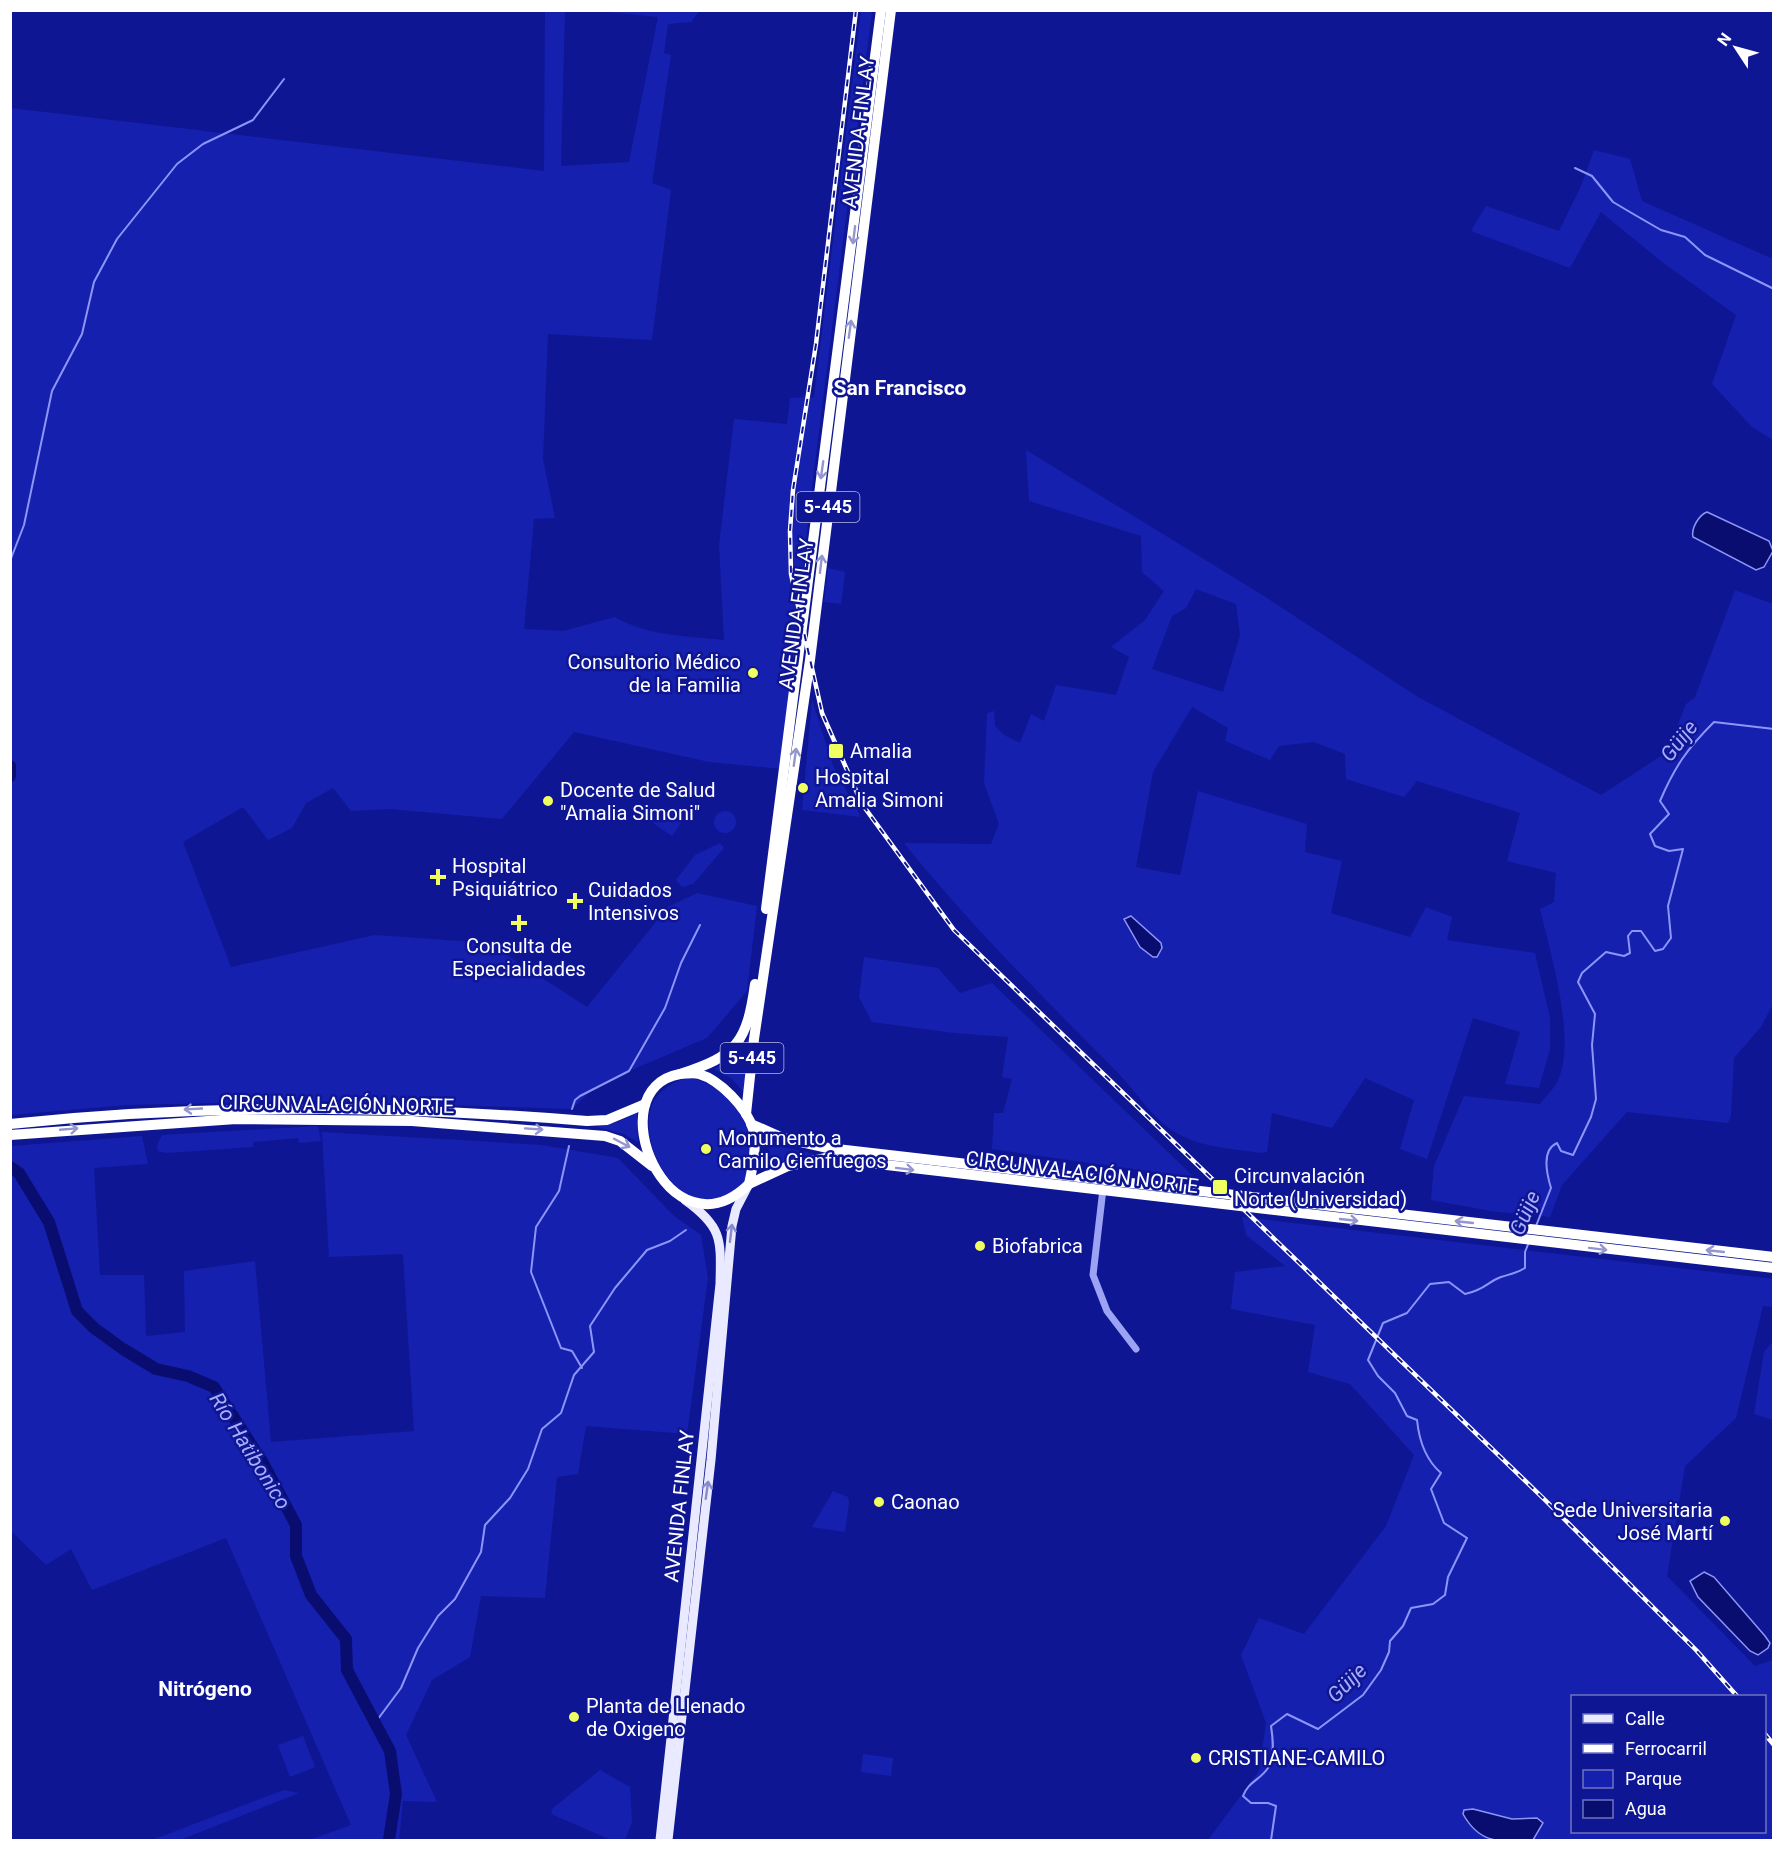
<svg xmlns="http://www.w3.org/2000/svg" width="1784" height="1851" viewBox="0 0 1784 1851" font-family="Roboto,sans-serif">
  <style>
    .green { fill: #1620af; fill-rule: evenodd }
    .water { fill: #090d6f; stroke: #8d96f8; stroke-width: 1.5 }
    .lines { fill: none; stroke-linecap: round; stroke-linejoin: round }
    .stream { stroke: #8d96f8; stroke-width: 2 }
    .river { stroke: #090d6f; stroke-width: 12 }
    .minor { stroke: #9ca2f4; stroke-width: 7 }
    .major { stroke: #e9e9ff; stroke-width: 9 }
    .highway { stroke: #fff; stroke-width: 10 }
    .rail-casing { stroke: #fff; stroke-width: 4.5 }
    .rail { stroke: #0f1694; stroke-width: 2; stroke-dasharray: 7; stroke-linecap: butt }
    .oneway { stroke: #9396cf }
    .oneway2 { stroke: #878acf }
    .poi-dot { fill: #f0ff5f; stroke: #0f1694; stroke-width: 2 }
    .labels { text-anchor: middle; stroke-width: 5; stroke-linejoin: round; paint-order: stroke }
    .shield { fill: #0f1694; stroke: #b7b9df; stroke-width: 1.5 }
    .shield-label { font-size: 18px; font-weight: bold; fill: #fff }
    .street-label { font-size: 20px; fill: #fff; stroke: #0f1694 }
    .poi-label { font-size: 20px; fill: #fff; stroke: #0f1694; text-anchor: start }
    .neighbourhood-label { font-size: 21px; font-weight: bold; fill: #fff; stroke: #0f1694 }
    .water-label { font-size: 21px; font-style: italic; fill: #a8aefb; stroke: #0f1694 }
  </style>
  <rect width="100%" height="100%" fill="#0f1694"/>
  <g class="green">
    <path d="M545,11H565L561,166L629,162L658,17L599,11H699L691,22L668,24L664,53L671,55L652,183L671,190L652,340L548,334L543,459L555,518L534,519L524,629L563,631L615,617C647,636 687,636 724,640L719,545L734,419L787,424L790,398L814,397L861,11H872L809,511L783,769L709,762L574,732L502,819L390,809L351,811L333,788L306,803L292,828L268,840L243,807L183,842L231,967L375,935L488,943L587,1007L668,907L697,893L757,906L747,991L707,1038L629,1071L593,1089L572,1109L319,1101L127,1105L11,1115V108L544,171Z"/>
    <path d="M1594,150L1630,159L1642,201L1773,259V440L1752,427L1712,384L1736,315L1662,262L1601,212L1570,268L1471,231L1486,206L1559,231L1581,186Z"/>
    <path d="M1026,450L1264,596L1418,697L1601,795L1667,752L1686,704L1695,697L1735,590L1773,604L1774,994L1772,1006L1761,1027L1734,1058L1731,1116L1728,1123L1627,1112L1562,1185L1550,1217L1491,1211L1431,1200L1434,1166L1464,1096L1540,1104C1545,1097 1553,1090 1557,1082C1578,1042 1550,952 1540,909L1554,902L1556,873L1507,861L1520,813L1417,781L1404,797L1346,779L1345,754L1314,742L1279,746L1270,760L1225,741L1228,728L1192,707L1153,772L1136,867L1180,875L1198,791L1307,824L1305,852L1342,861L1331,913L1410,937L1426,907L1452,917L1447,940L1535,953L1550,1018V1049L1539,1088L1505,1084L1520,1032L1473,1018L1427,1159L1400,1149L1414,1100L1365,1078L1332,1128L1272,1113L1267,1152L1261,1153C1235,1149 1206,1148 1182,1136C1154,1123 1136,1090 1114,1069C1042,996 969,924 904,843L991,844L999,824L984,783L987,713L994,711L995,726L1004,735L1020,743L1031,714L1044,721L1056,685L1116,695L1129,657L1111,647L1145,620L1164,591L1142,572L1141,536L1029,501ZM1196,589L1236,604L1240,635L1223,692L1152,669L1172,616L1186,608Z"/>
    <path d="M828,568L845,572L841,604L824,602Z"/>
    <path d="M812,700L833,766L861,817L802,810Z"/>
    <path d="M665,807L683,820L672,836L653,823Z"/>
    <circle cx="725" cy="822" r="11"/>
    <path d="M720,843L724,848L693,884L682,887L676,880L695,855Z"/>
    <path d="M864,957L938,968L960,993L992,983L1195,1178L992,1149L994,1113H1003L1012,1079L1002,1077L1008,1037L954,1033L872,1022L859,997Z"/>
    <path d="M757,1024L748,1097L731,1078L714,1069C735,1057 746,1044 757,1024Z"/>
    <path d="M689,1077C715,1084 743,1103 752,1130C756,1140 751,1170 750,1182C737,1192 722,1203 704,1200C667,1195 641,1142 651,1108C656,1091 673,1082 689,1077Z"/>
    <path d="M637,1113L638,1142L624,1134L597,1127L618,1122Z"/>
    <path d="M318,1126L321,1141L299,1143L298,1138L253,1142V1147L167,1153L158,1151L157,1145L162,1135Z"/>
    <path d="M322,1132L542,1145L618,1158L674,1216L701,1235L708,1278L687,1434L586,1426L578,1474L557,1477L545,1598L481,1596L470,1657L432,1680L406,1735L437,1802L403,1801L399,1840H309L351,1825L226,1538L92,1590L71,1549L46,1565L11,1531V1146L142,1136L148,1164L94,1168L100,1275H144L146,1336L185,1332L184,1271L255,1261L271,1442L414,1431L403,1254L329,1257Z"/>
    <path d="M770,1141L779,1146L815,1154L768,1167Z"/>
    <path d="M1242,1217L1773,1279V1307L1763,1306L1736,1418L1685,1466L1667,1576L1755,1666L1773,1660V1840H1208L1259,1771L1266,1723L1241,1655L1259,1618L1304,1634L1386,1526L1414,1455L1350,1384L1308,1372L1315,1325L1231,1309L1235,1272L1285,1266L1246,1235ZM1572,1696H1764V1832H1572Z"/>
    <path d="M1773,1341V1420L1754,1414L1764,1352Z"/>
    <path d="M833,1491L848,1497L849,1503L845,1532L812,1527Z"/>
    <path d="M303,1736L315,1767L290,1777L278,1745Z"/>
    <path d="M863,1754L893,1758L891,1776L861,1772Z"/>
    <path d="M600,1770L630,1787L632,1822L625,1840H611L551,1814L553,1808Z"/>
    <path d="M284,1790L299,1793L180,1840H152Z"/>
  </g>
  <g class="water">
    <path d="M1707,512L1769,541L1773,551L1764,567L1756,570L1693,537C1691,528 1699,515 1707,512Z"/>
    <path d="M1131,916L1161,943L1162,948L1157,957H1153L1140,947L1124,919Z"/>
    <path d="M1704,1572L1714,1577L1765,1636L1770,1643L1768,1648L1758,1655L1750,1651L1698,1597L1690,1581Z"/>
    <path d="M1473,1809L1512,1819L1537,1818L1543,1823L1533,1840C1501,1841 1481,1846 1463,1814L1464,1810Z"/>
  </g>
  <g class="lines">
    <g class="stream">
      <path d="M1575,168L1592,176L1613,202L1635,215L1661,230L1685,237L1705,255L1774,289"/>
      <path d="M10,561L24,525L52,391L82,334L94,282L117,239L177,164L203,144L253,120L284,79"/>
      <path d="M572,1109L575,1100L580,1096L629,1071L665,1008L681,963L700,925"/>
      <path d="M569,1146L559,1191L536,1227L531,1272L561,1348L572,1351L582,1368"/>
      <path d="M1536,1226L1551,1188C1547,1175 1541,1150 1557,1143L1561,1151L1573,1155L1591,1117L1596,1099L1592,1045L1595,1014L1578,982L1582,973L1606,952L1624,956L1630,953L1628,936L1632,931H1641L1655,951L1663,949L1671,938L1668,906L1683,849L1669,851L1655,846L1650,834L1669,814L1660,801C1675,766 1687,749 1714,722L1774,729"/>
      <path d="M375,1723L401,1688L418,1648L438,1616L455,1599L481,1552L485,1525L510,1498L528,1469L542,1429L561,1413L574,1375L594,1352L590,1326L615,1288L647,1250L670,1241L686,1230"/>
      <path d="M1271,1840L1276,1806L1268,1803H1251L1243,1796C1248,1782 1260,1780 1268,1768C1275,1756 1273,1739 1271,1726L1287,1714L1318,1729L1363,1695L1381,1670L1389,1652L1390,1641L1403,1626L1411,1608L1433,1604L1445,1595L1448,1577L1467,1538L1444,1523L1431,1489L1441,1473C1426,1460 1419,1440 1417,1420L1407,1416L1395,1393L1378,1376L1368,1360L1383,1323L1407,1313L1430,1284L1449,1282L1465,1294C1485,1290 1487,1282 1501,1277C1510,1274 1517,1273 1525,1268V1252L1529,1242"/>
    </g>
    <g class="river">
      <path d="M10,766V776"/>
      <path d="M10,1167L19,1173L49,1222L77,1311L94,1328L123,1349L156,1369L188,1376L214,1387L263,1463L296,1525V1556L311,1595L346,1639L347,1670L390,1751L396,1794L389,1840"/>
    </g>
    <path class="minor" d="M1103,1189L1093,1275L1107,1311L1136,1349"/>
    <g class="major">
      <path d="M660,1840L720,1284C721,1240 723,1227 685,1200"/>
      <path d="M668,1840L711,1460L732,1226L736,1209L749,1184"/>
    </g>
    <g class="highway">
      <path d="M766,909L881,10"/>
      <path d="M680,1074C737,1056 747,1042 755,984"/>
      <path d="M680,1074C686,1074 693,1072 699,1074C720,1080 747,1108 753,1129C757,1147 753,1166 749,1184C669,1262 596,1089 680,1074Z"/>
      <path d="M746,1114L754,1039L810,660L891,10"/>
      <path d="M10,1124C204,1103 393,1105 587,1121L607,1120L645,1104"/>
      <path d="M751,1124L783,1138L828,1148L1774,1257"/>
      <path d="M10,1135L236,1119L412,1121L605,1136L620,1141L652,1166"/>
      <path d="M749,1184L788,1166L826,1158L1774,1268"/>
    </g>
    <g class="rail-casing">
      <g id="rail">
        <path d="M856,10L816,344L793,490L790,531L791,574L822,713L862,804L954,930L1544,1499L1696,1650L1737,1696"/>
        <path d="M1764,1733L1774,1745"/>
      </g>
    </g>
    <use href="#rail" class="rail"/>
  </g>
  <defs><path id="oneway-shaft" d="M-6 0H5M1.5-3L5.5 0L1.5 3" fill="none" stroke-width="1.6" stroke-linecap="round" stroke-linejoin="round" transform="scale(1.5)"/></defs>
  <g class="oneway">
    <use href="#oneway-shaft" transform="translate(854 235) rotate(97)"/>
    <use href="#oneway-shaft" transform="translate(850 329) rotate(-82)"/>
    <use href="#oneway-shaft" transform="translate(822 470) rotate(98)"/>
    <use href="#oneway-shaft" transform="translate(821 564) rotate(-83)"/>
    <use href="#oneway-shaft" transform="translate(795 757) rotate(-82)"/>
    <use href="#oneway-shaft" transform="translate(193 1109) rotate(177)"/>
    <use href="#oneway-shaft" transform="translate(69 1129) rotate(-5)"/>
    <use href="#oneway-shaft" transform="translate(534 1129) rotate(4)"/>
    <use href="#oneway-shaft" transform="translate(622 1143) rotate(28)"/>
    <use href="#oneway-shaft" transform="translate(905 1169) rotate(7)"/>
    <use href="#oneway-shaft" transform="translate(1349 1220) rotate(6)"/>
    <use href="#oneway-shaft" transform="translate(1464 1222) rotate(-174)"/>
    <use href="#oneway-shaft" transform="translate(1598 1249) rotate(7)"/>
    <use href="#oneway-shaft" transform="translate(1715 1251) rotate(-174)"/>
  </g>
  <g class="oneway2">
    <use href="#oneway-shaft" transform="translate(731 1233) rotate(-83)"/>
    <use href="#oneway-shaft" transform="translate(707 1490) rotate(-82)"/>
  </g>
  <g class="poi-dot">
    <circle cx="753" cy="673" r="6"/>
    <rect x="828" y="743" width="16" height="16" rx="3"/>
    <circle cx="803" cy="788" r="6"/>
    <circle cx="548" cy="801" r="6"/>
    <path d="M435 868h6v6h6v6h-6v6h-6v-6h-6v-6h6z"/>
    <path d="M572 892h6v6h6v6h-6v6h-6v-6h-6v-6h6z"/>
    <path d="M516 914h6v6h6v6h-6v6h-6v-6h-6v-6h6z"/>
    <circle cx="706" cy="1149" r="6"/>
    <rect x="1212" y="1179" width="16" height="16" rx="3"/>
    <circle cx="980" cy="1246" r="6"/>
    <circle cx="879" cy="1502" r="6"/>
    <circle cx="1725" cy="1521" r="6"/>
    <circle cx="574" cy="1717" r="6"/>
    <circle cx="1196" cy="1758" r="6"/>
  </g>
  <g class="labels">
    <g class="shield">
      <rect x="796.5" y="492" width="63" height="30" rx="4.5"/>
      <rect x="720.5" y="1043" width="63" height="30" rx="4.5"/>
    </g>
    <g class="shield-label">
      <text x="828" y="513">5-445</text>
      <text x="752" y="1064">5-445</text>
    </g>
    <g class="street-label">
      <text transform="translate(858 132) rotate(-83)" y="7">AVENIDA FINLAY</text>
      <text transform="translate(796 614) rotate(-82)" y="7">AVENIDA FINLAY</text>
      <text transform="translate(337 1104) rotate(1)" y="7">CIRCUNVALACIÓN NORTE</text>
      <text transform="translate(1082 1172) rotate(7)" y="7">CIRCUNVALACIÓN NORTE</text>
      <text transform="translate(679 1506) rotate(-84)" y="7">AVENIDA FINLAY</text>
    </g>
    <g class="poi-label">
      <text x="741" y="669" text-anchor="end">Consultorio Médico<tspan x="741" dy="23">de la Familia</tspan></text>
      <text x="850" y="758">Amalia</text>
      <text x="815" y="784">Hospital<tspan x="815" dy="23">Amalia Simoni</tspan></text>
      <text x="560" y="797">Docente de Salud<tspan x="560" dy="23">"Amalia Simoni"</tspan></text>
      <text x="452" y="873">Hospital<tspan x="452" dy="23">Psiquiátrico</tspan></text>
      <text x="588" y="897">Cuidados<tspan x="588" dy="23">Intensivos</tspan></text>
      <text x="519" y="953" text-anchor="middle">Consulta de<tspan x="519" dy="23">Especialidades</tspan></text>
      <text x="718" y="1145">Monumento a<tspan x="718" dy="23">Camilo Cienfuegos</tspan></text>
      <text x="1234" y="1183">Circunvalación<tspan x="1234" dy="23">Norte (Universidad)</tspan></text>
      <text x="992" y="1253">Biofabrica</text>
      <text x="891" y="1509">Caonao</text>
      <text x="1713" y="1517" text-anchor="end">Sede Universitaria<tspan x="1713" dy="23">José Martí</tspan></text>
      <text x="586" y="1713">Planta de Llenado<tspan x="586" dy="23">de Oxigeno</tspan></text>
      <text x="1208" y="1765">CRISTIANE-CAMILO</text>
    </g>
    <g class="neighbourhood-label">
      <text x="900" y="395">San Francisco</text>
      <text x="205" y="1696">Nitrógeno</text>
    </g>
    <g class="water-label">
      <text transform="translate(1679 741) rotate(-52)" y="7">Güije</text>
      <text transform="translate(1525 1213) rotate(-67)" y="7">Güije</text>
      <text transform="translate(250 1451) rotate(58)" y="7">Río Hatibonico</text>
      <text transform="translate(1347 1683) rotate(-45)" y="7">Güije</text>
    </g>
  </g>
  <rect width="1784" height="1851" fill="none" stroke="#ffffff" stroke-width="24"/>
  <rect x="1571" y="1695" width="195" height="138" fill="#0f1694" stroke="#6f73bf" stroke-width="1.5"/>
  <rect x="1583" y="1714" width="30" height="9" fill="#e9e9ff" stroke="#6f73bf" stroke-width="1.5"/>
  <text x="1625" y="1725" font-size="18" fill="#ffffff">Calle</text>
  <rect x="1583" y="1744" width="30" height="9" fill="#ffffff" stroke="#6f73bf" stroke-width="1.5"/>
  <text x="1625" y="1755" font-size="18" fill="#ffffff">Ferrocarril</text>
  <rect x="1583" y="1770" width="30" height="18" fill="#1620af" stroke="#6f73bf" stroke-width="1.5"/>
  <text x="1625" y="1785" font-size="18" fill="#ffffff">Parque</text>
  <rect x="1583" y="1800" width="30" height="18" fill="#090d6f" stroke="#6f73bf" stroke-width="1.5"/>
  <text x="1625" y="1815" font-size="18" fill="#ffffff">Agua</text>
  <g transform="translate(1736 48) rotate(306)" stroke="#0f1694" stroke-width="4.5" paint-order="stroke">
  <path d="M0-4.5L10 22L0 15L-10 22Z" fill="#ffffff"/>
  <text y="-9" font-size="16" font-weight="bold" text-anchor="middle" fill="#ffffff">N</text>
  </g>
</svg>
